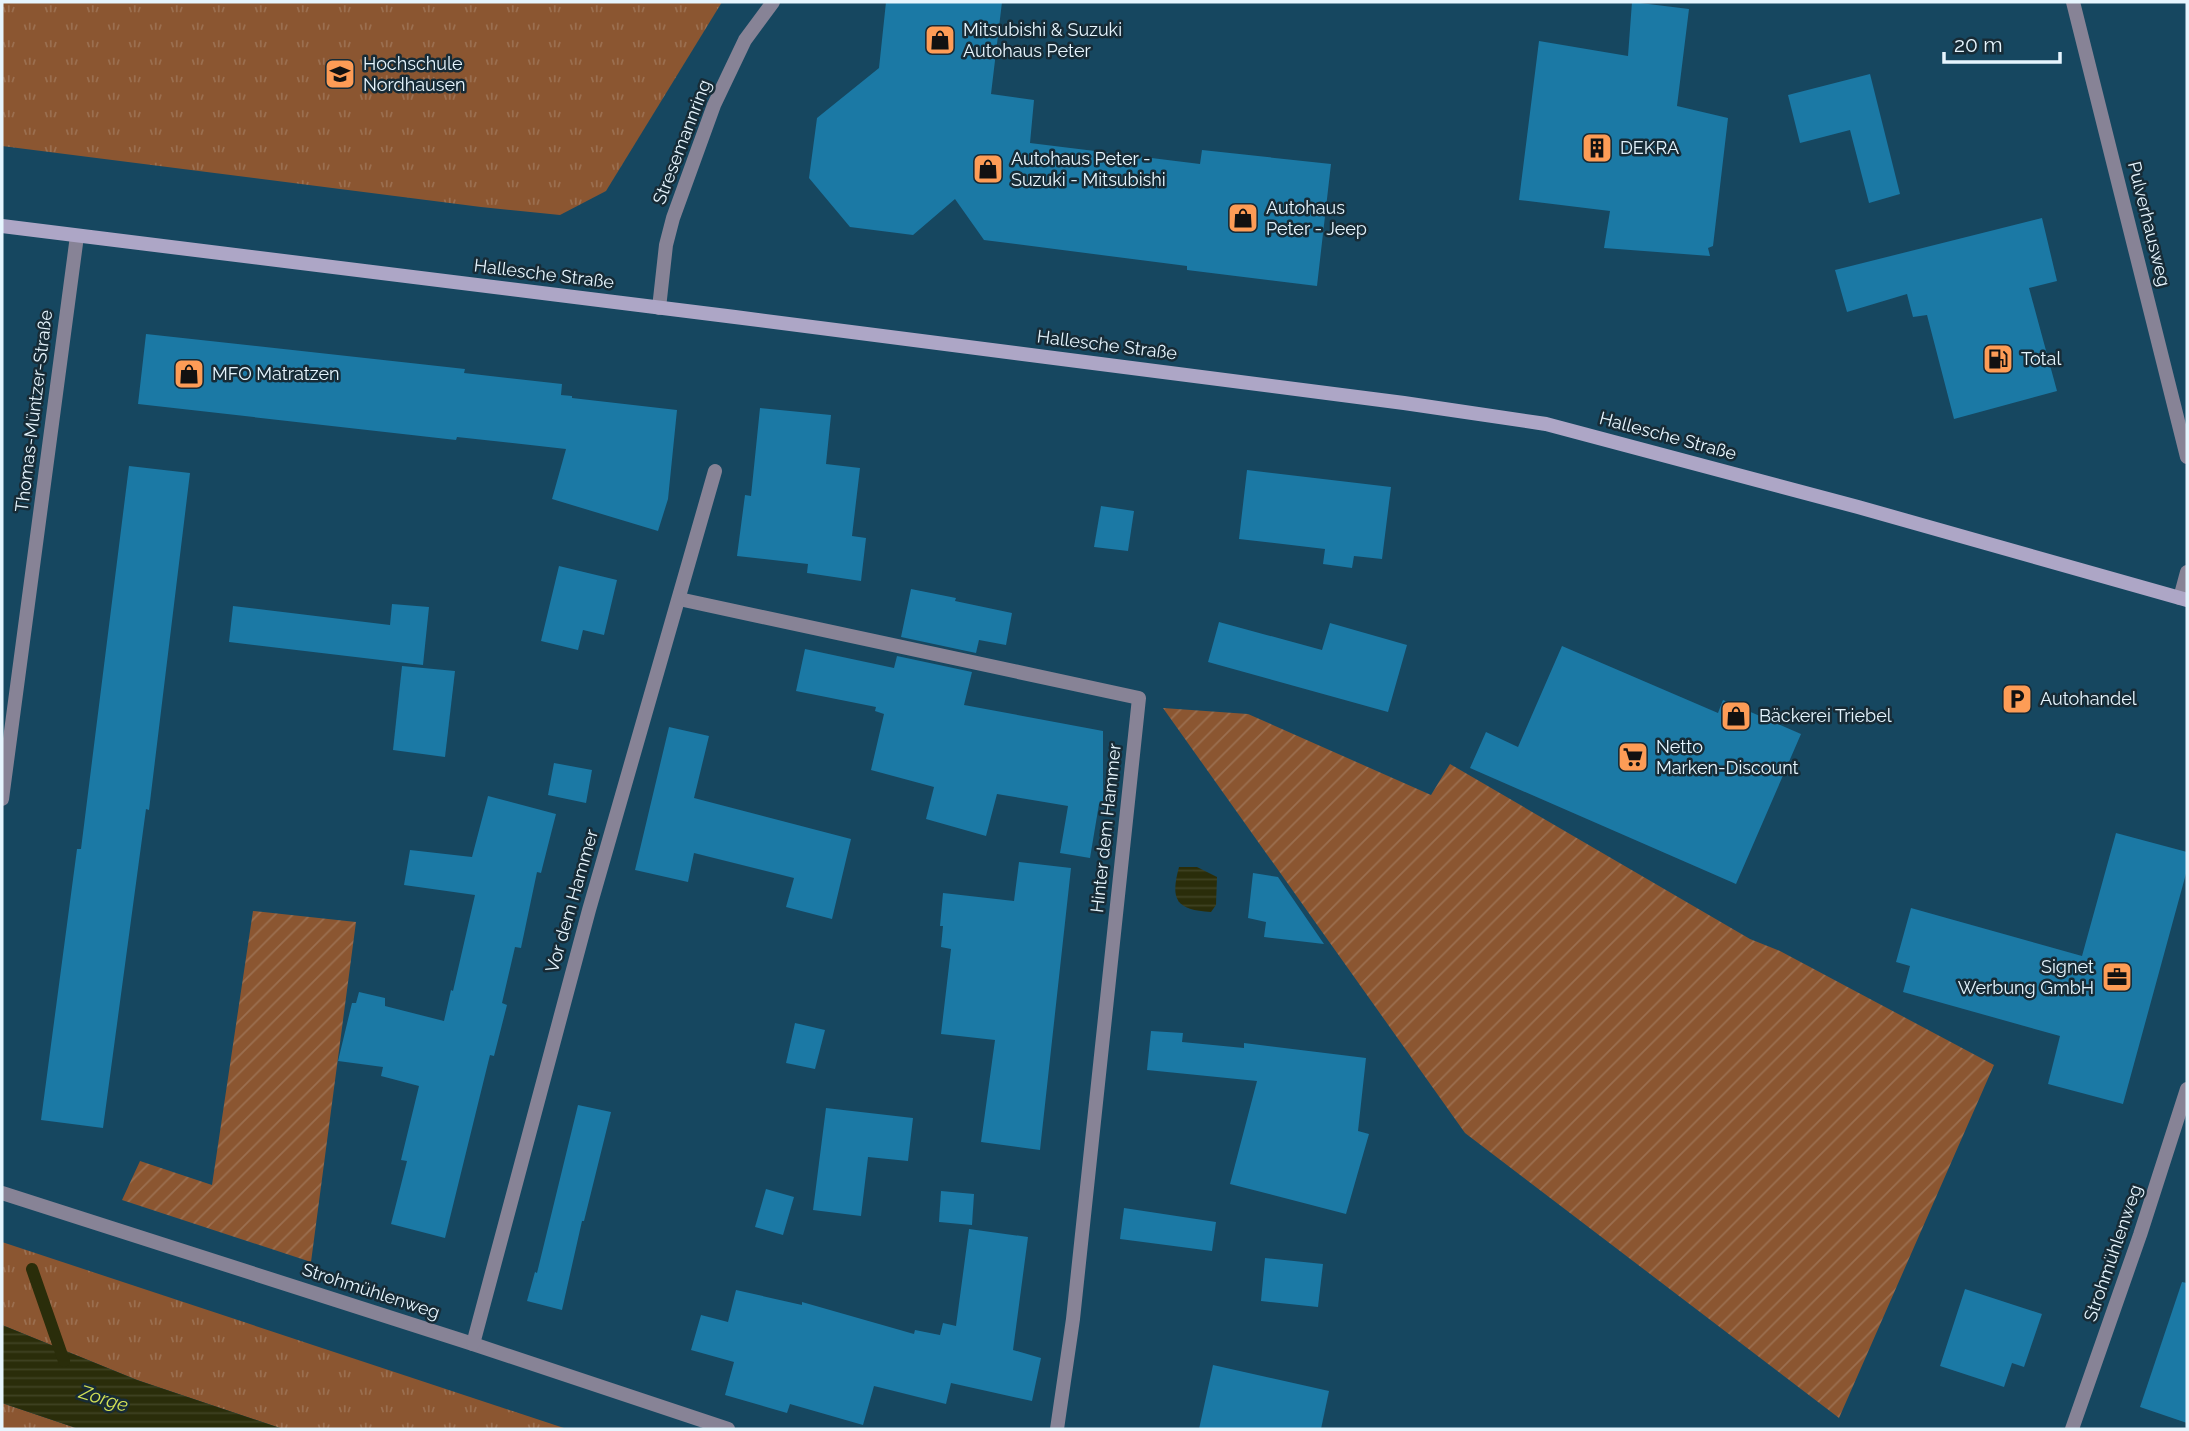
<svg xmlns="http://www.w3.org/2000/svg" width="2189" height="1431" viewBox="0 0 2189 1431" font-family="Raleway,sans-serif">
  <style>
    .grass { fill: url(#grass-tufts) }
    .garden { fill: url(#garden-furrows) }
    .water { fill: url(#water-rules) }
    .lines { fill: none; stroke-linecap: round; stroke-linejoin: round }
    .stream { stroke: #2a2d0a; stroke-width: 12 }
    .building { fill: #1b79a5 }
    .minor { stroke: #878396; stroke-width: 14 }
    .secondary { stroke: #ada6c6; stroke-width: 14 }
    .labels { text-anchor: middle; stroke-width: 5; stroke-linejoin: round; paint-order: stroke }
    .poi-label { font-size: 18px; fill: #e6f5fe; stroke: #172b36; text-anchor: start }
    .street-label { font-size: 18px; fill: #e6f5fe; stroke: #172b36 }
    .water-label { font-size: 19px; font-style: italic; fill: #d5e356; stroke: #172b36 }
  </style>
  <defs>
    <pattern id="grass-tufts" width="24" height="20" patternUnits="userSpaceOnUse" patternTransform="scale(1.75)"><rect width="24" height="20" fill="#8b5631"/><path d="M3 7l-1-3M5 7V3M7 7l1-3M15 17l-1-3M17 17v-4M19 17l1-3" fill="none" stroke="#9b6f50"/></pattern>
    <pattern id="garden-furrows" width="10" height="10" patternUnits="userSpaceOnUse" patternTransform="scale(1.75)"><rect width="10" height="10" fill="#8b5631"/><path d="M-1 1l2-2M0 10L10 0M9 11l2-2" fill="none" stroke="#9b6f50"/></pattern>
    <pattern id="water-rules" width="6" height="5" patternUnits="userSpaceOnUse" patternTransform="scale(1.75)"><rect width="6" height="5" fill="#2a2d0a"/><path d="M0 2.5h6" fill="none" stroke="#3f4222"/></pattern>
  </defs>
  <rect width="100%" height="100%" fill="#164760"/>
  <g class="grass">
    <path d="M2,2H722L606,191L560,215L481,207L2,146Z"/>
    <path d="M2,1242L567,1429H283L137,1380L2,1325Z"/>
    <path d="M2,1403L79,1429H2Z"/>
  </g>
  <g class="garden">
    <path d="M1163,708L1248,714L1431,795L1450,764L1750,939L1780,951L1994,1065L1839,1418L1465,1133Z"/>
    <path d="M253,911L356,922L311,1262L122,1200L140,1161L212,1185Z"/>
  </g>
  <g class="water">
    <path d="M1179,867H1197L1217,877L1216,905L1211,912C1176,910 1170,900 1179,867Z"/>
    <path d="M2,1325L137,1380L283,1429H79L2,1403Z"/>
  </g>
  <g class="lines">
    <path class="stream" d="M32,1269L64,1361"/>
  </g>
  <g class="building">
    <path d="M886,2H1002L991,94L1034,100L1030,143L1200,164L1202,150L1331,164L1317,286L1187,270V266L984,240L955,199L913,235L850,227L809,178L817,118L879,68Z"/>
    <path d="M1632,2L1689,9L1677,106L1728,118L1713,246L1708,248L1710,256L1604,248L1610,211L1519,200L1539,41L1628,56Z"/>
    <path d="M1870,74L1900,194L1869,203L1850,130L1800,143L1788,95Z"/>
    <path d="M2042,218L2057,281L2029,288L2057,391L1954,419L1927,315L1913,317L1907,294L1847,312L1835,270Z"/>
    <path d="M146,334L465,369L464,373L562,384L561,395L572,396V398L677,410L668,499L658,531L552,499L566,449L457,437L456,440L138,404Z"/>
    <path d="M760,408L831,415L826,464L860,468L852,536L866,538L861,581L807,573L808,564L737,556L745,495L751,496Z"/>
    <path d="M129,466L190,473L149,810L146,809L103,1128L41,1120L77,849H81Z"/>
    <path d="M1247,470L1391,487L1382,559L1354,556L1352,568L1323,564L1325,549L1239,539Z"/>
    <path d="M1101,506L1134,511L1128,551L1094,547Z"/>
    <path d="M559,566L617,580L604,635L583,630L578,650L541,641Z"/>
    <path d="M911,589L956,598L955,601L1012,613L1006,645L979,640L976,653L901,637Z"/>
    <path d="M392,604L429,607L423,665L229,642L233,606L390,625Z"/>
    <path d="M1219,622L1322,650L1330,623L1407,645L1388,712L1208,662Z"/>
    <path d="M1562,646L1718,713L1723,700L1801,734L1736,884L1470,768L1486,732L1518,747Z"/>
    <path d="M805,649L894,668L897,656L972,672L964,705L1103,731V804H1099L1090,858L1060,853L1068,806L997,794L986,836L926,819L934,787L871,770L884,714L875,711L876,707L796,691Z"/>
    <path d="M402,666L455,671L445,757L393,750Z"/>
    <path d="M669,727L709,736L694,798L851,839L832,919L786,907L794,878L694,853L688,882L635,870Z"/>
    <path d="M554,763L592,770L586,803L548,795Z"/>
    <path d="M488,796L556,814L541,873L537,872L521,948L515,947L502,1003L507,1005L494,1056L490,1055L445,1238L391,1224L407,1161L401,1160L419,1086L381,1076L383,1067L338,1061L352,1003H356L359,992L385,998V1006L444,1021L451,990L453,991L475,895L404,885L410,850L472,857Z"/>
    <path d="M2116,833L2187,852V870L2123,1104L2048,1084L2060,1036L1903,992L1910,966L1896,962L1911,908L2082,956Z"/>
    <path d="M1019,862L1071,868L1040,1150L981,1142L995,1040L941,1034L951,949L941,947L943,926H940L943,893L1014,901Z"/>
    <path d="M1253,873L1278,877L1324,944L1264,937L1266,922L1248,918Z"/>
    <path d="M795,1023L825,1030L815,1069L786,1063Z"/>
    <path d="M1151,1031L1183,1033L1182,1042L1244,1048V1043L1366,1058L1358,1131L1369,1134L1346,1214L1230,1184L1257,1081L1147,1070Z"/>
    <path d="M578,1105L611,1112L584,1221H582L562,1310L527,1301L535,1272L537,1273Z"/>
    <path d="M826,1108L913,1118L908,1161L868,1157L861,1216L813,1210Z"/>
    <path d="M766,1189L794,1197L783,1235L755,1227Z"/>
    <path d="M941,1191L974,1194L972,1225L939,1222Z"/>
    <path d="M1124,1208L1216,1222L1212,1251L1120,1239Z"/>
    <path d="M969,1229L1028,1237L1013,1350L1041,1358L1032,1401L951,1383L946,1404L874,1386L863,1425L790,1404L787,1413L725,1395L734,1362L691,1350L701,1315L728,1322L736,1290L802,1305V1302L914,1334L915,1330L940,1335L943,1323L956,1326Z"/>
    <path d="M1265,1258L1323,1264L1318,1307L1261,1301Z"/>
    <path d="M2182,1282L2187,1283V1423L2140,1407Z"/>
    <path d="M1965,1289L2042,1314L2024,1367L2012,1363L2004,1387L1940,1366Z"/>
    <path d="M1213,1365L1329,1391L1321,1429H1199Z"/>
  </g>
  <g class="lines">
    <g class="minor">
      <path d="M2073,2L2187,457"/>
      <path d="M659,308L666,245L673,218L714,105L745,40L773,2"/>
      <path d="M2180,598L2187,572"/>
      <path d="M679,599L1139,698L1073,1319L1057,1429"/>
      <path d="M2,799L77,236"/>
      <path d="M2,1193L473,1344L728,1429"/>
      <path d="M473,1344L589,910L715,471"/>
      <path d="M2072,1429L2140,1235L2187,1089"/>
    </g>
    <path class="secondary" d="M2,226L735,317L1404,403L1546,424L1858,507L2187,600"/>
  </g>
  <defs>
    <g id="shop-square" transform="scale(1.575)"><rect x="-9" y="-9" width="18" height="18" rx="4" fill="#fd9c56" stroke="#172b36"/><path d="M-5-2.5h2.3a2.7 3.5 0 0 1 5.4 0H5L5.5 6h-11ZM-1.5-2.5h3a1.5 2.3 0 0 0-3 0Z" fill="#111"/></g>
    <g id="university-square" transform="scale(1.575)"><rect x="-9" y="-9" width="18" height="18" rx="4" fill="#fd9c56" stroke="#172b36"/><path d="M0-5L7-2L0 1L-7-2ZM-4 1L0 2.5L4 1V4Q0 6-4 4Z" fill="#111"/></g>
    <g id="building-square" transform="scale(1.575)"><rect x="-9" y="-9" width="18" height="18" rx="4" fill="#fd9c56" stroke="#172b36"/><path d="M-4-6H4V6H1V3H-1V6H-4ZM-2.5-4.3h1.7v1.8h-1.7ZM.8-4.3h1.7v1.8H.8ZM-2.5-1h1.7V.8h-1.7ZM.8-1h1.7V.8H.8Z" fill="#111"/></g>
    <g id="fuel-square" transform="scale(1.575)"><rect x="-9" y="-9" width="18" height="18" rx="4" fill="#fd9c56" stroke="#172b36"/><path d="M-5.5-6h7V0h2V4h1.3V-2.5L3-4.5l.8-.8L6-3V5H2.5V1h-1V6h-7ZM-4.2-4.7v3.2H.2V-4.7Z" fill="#111"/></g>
    <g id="parking-square" transform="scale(1.575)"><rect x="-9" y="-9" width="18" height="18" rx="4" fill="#fd9c56" stroke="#172b36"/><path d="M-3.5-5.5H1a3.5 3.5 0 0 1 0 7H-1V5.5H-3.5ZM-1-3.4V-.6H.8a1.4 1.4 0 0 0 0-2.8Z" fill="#111"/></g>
    <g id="supermarket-square" transform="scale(1.575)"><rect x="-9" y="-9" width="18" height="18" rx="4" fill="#fd9c56" stroke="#172b36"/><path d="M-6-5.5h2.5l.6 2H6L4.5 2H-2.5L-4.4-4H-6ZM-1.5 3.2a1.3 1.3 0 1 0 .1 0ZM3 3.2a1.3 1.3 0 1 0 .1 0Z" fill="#111"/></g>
    <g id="office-square" transform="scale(1.575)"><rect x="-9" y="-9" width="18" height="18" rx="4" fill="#fd9c56" stroke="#172b36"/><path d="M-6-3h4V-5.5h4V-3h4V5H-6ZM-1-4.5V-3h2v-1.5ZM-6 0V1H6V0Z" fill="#111"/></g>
  </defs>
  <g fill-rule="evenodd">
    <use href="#shop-square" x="940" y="40"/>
    <use href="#university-square" x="340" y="74"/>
    <use href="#building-square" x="1597" y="148"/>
    <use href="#shop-square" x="988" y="169"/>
    <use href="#shop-square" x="1243" y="218"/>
    <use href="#fuel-square" x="1998" y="359"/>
    <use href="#shop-square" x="189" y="374"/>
    <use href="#parking-square" x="2017" y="699"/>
    <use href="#shop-square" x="1736" y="716"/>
    <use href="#supermarket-square" x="1633" y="757"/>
    <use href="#office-square" x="2117" y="977"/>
  </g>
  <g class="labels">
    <g class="poi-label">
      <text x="963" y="36">Mitsubishi &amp; Suzuki<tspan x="963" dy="21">Autohaus Peter</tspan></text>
      <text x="363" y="70">Hochschule<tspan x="363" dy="21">Nordhausen</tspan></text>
      <text x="1620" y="154">DEKRA</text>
      <text x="1011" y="165">Autohaus Peter -<tspan x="1011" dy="21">Suzuki - Mitsubishi</tspan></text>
      <text x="1266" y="214">Autohaus<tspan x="1266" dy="21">Peter - Jeep</tspan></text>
      <text x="2021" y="365">Total</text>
      <text x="212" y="380">MFO Matratzen</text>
      <text x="2040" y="705">Autohandel</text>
      <text x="1759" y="722">Bäckerei Triebel</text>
      <text x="1656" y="753">Netto<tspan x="1656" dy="21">Marken-Discount</tspan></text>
      <text x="2094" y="973" text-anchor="end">Signet<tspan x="2094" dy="21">Werbung GmbH</tspan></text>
    </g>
    <g class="street-label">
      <text transform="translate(682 142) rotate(-69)" y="6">Stresemannring</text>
      <text transform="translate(2149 224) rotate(76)" y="6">Pulverhausweg</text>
      <text transform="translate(544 274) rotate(7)" y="6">Hallesche Straße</text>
      <text transform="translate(1107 345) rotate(7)" y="6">Hallesche Straße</text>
      <text transform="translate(34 411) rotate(-83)" y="6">Thomas-Müntzer-Straße</text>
      <text transform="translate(1668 436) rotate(15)" y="6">Hallesche Straße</text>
      <text transform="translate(1106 828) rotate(-84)" y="6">Hinter dem Hammer</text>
      <text transform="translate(572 901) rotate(-74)" y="6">Vor dem Hammer</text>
      <text transform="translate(2113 1253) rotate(-71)" y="6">Strohmühlenweg</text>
      <text transform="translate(371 1291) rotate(18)" y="6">Strohmühlenweg</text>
    </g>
    <g class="water-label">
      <text transform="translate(104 1398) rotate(17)" y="7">Zorge</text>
    </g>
  </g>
  <rect width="2189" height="1431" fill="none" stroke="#e6f5fe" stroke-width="7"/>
  <path d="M1944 52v10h116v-10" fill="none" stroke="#e6f5fe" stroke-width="3.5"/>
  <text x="1954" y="52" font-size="21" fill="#e6f5fe" stroke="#172b36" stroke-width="5" paint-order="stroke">20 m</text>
</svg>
